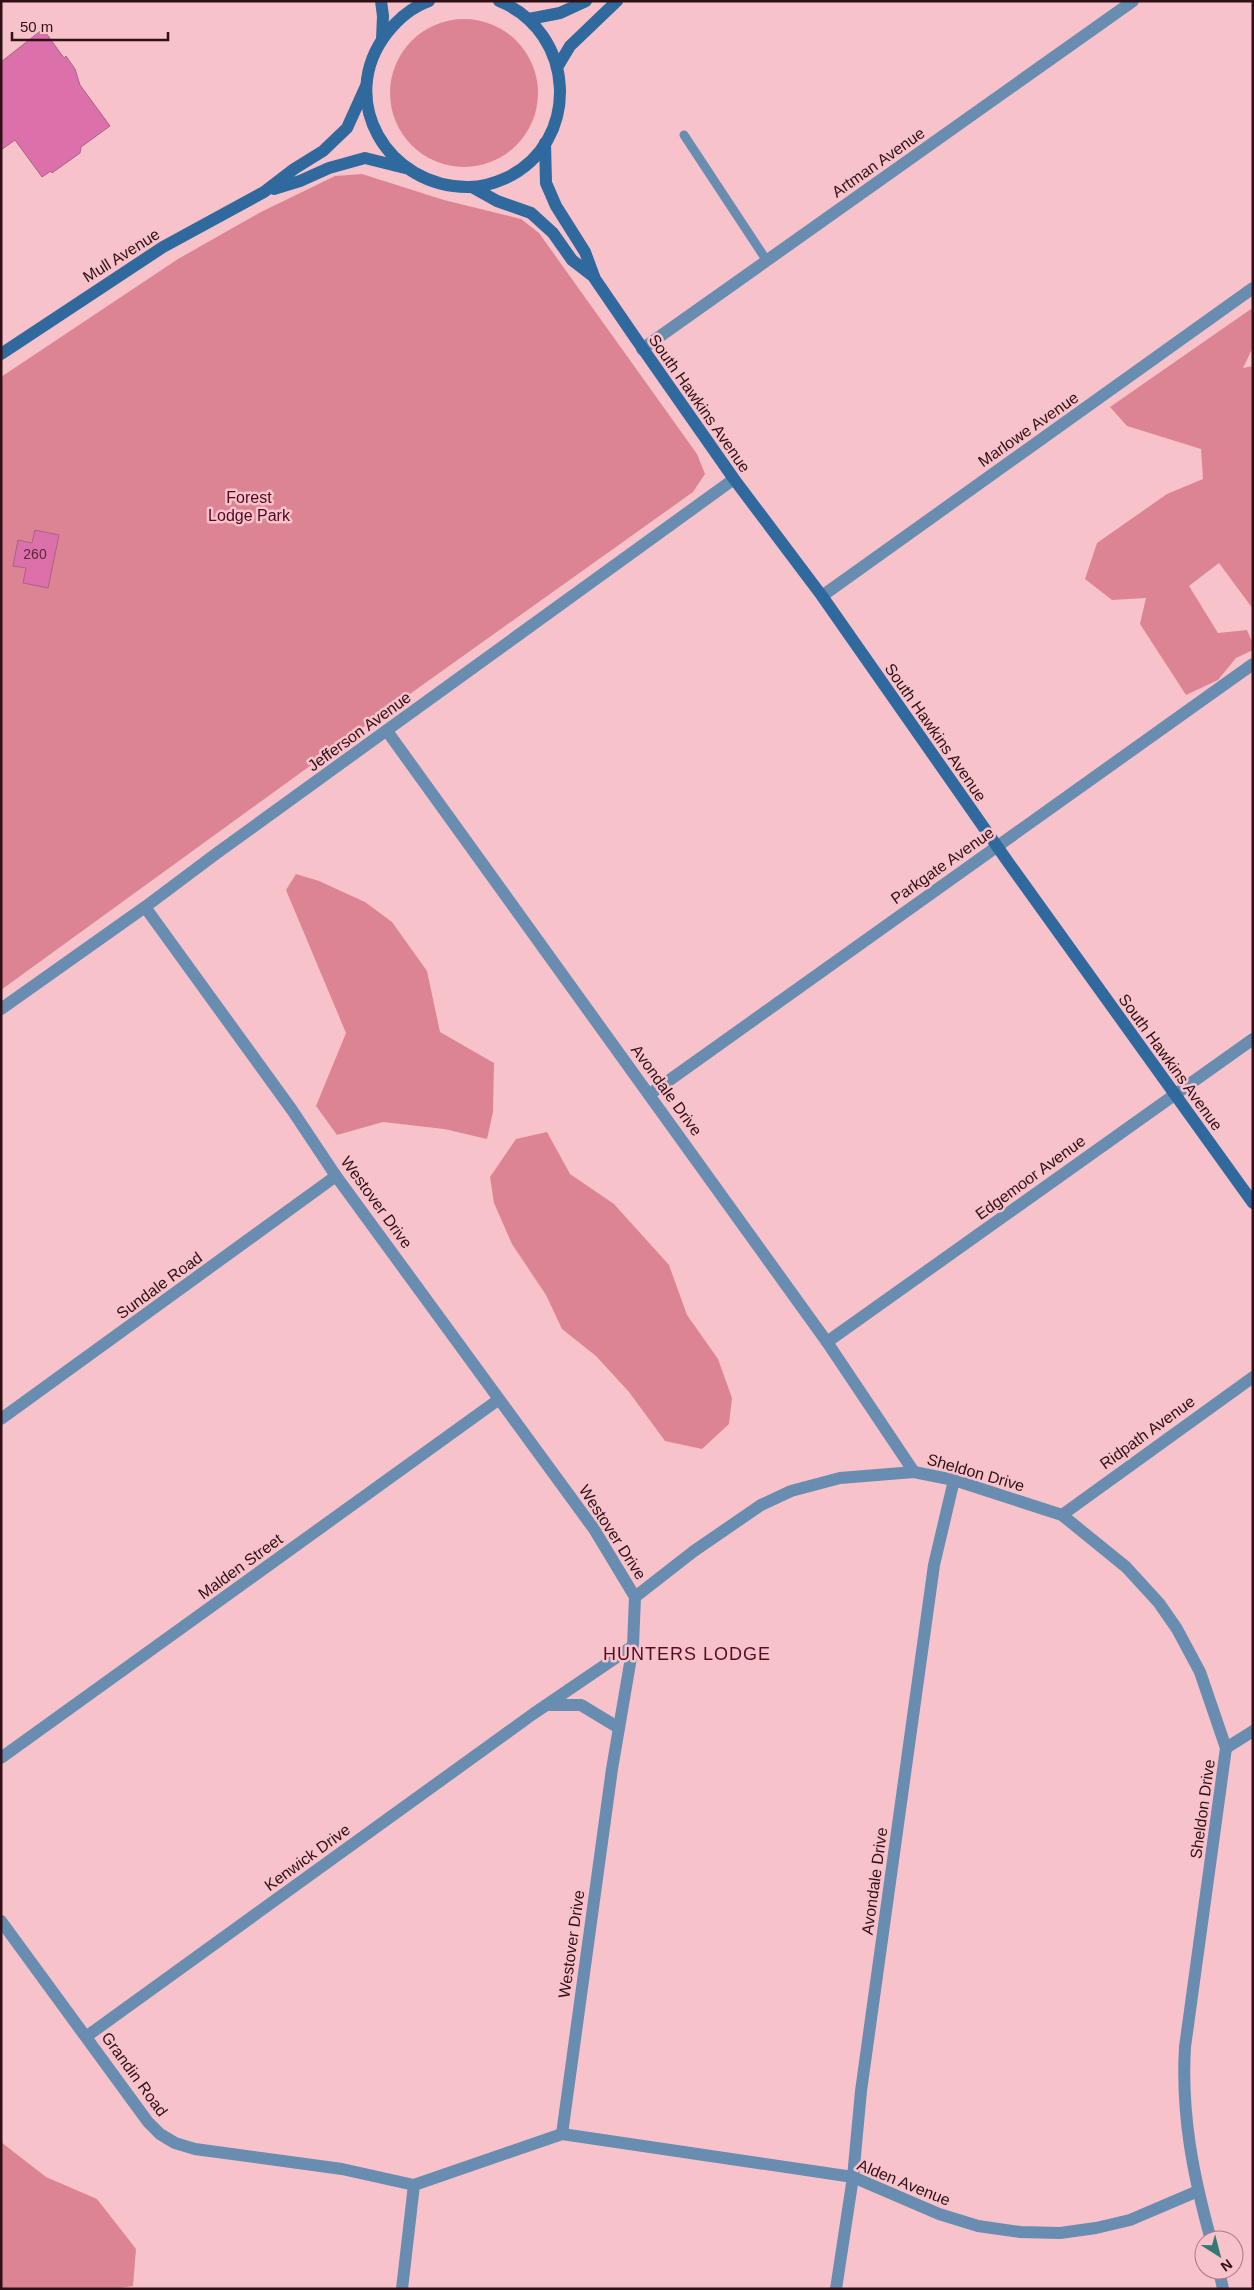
<svg xmlns="http://www.w3.org/2000/svg" width="1254" height="2290" viewBox="0 0 1254 2290" font-family="Helvetica,sans-serif">
  <style>
    .green { fill: #dd8494 }
    .building { fill: #dc70aa; stroke: #aa6287 }
    .lines { fill: none; stroke-linecap: round; stroke-linejoin: round }
    .lane { stroke: #688db0; stroke-width: 9 }
    .street { stroke: #688db0; stroke-width: 12 }
    .secondary { stroke: #30699d; stroke-width: 12 }
    .labels { text-anchor: middle; stroke-width: 5; stroke-linejoin: round; paint-order: stroke }
    .number-label { font-size: 14px; fill: #5a283c }
    .street-label { font-size: 16px; fill: #2f1017; stroke: #f8c2ca }
    .park-label { font-size: 16px; fill: #530621; stroke: #f8c2ca }
    .neighbourhood-label { font-size: 18px; letter-spacing: 1px; fill: #550c23; stroke: #f8c2ca }
  </style>
  <rect width="100%" height="100%" fill="#f8c2ca"/>
  <g class="green">
    <circle cx="464" cy="93" r="74"/>
    <path d="M362,174L444,200L521,219L539,233L697,454L705,474L693,492L372,721L1,990V377L178,259L261,212L335,176Z"/>
    <path d="M1251,309L1253,312V347L1243,368L1253,366V609L1219,563L1189,586L1218,633L1247,630L1253,644V650L1236,658L1218,680L1186,695L1140,624L1146,598L1112,600L1085,579L1097,543L1167,494L1203,479L1201,449L1127,426L1110,407Z"/>
    <path d="M296,874L319,881L365,902L392,922L427,971L440,1032L494,1063L493,1112L487,1139L444,1129L383,1122L337,1135L316,1106L346,1033L286,890Z"/>
    <path d="M547,1132L570,1174L614,1204L669,1265L687,1315L718,1359L732,1398L729,1424L702,1449L665,1441L629,1392L596,1356L562,1329L546,1295L512,1244L494,1203L490,1177L516,1139Z"/>
    <path d="M1,2142L46,2177L97,2199L136,2249L133,2286L113,2289H1Z"/>
  </g>
  <g class="building">
    <path d="M43,29L64,58L66,56L75,69L80,85L110,126L81,147L80,153L52,173L51,171L42,177L15,140L1,150V62Z"/>
    <path d="M35,530L59,535L48,588L23,583L26,568L13,566L18,540L32,543Z"/>
  </g>
  <g class="lines">
    <path class="lane" d="M684,135L767,261"/>
    <g class="street">
      <path d="M642,349L1133,1"/>
      <path d="M822,596L1253,288"/>
      <path d="M387,731L827,1342L914,1472"/>
      <path d="M145,907L292,1110L336,1176L594,1529L635,1597L633,1646L612,1769L562,2134"/>
      <path d="M1,1009L145,907L217,853L734,479"/>
      <path d="M650,1094L1253,664"/>
      <path d="M827,1342L1253,1039"/>
      <path d="M1,1419L336,1176"/>
      <path d="M1062,1515L1253,1377"/>
      <path d="M635,1597L694,1551L761,1505L791,1491L840,1478L914,1472L954,1480L1062,1515L1126,1567L1159,1603L1177,1629L1200,1672L1226,1748L1185,2047C1181,2114 1193,2175 1211,2240"/>
      <path d="M547,1705H581L619,1728"/>
      <path d="M1226,1748L1253,1731"/>
      <path d="M1,1758L498,1400"/>
      <path d="M1,1921L148,2122L160,2134L175,2143L195,2149L342,2169L414,2185"/>
      <path d="M87,2036L533,1714L633,1646"/>
      <path d="M414,2185L562,2134L853,2177L939,2214L978,2226L1020,2232L1060,2233L1096,2228L1130,2220L1198,2191"/>
      <path d="M1219,2270L1223,2289"/>
      <path d="M402,2289L414,2185"/>
      <path d="M836,2289L853,2177L861,2091L934,1565L954,1480"/>
    </g>
    <g class="secondary">
      <path d="M381,1L383,16L382,39"/>
      <path d="M429,1C412,7 398,19 387,33C335,100 388,188 469,187C482,187 495,183 506,178C582,142 576,32 499,1"/>
      <path d="M529,19L560,13L586,1"/>
      <path d="M558,66L570,46L617,1"/>
      <path d="M545,143L546,183L556,206L585,252L595,279L634,336L734,479L822,596L1008,862L1253,1203"/>
      <path d="M472,187L497,201L531,213L553,233L572,260L594,277"/>
      <path d="M274,189L300,181L329,168L365,158L405,168"/>
      <path d="M1,354L163,247L264,192L294,169L323,151L347,128L366,86"/>
    </g>
  </g>
  <g class="labels">
    <g class="number-label">
      <text x="35" y="559">260</text>
    </g>
    <g class="street-label">
      <text transform="translate(878 162) rotate(-35)" y="6">Artman Avenue</text>
      <text transform="translate(121 255) rotate(-32)" y="6">Mull Avenue</text>
      <text transform="translate(700 403) rotate(55)" y="6">South Hawkins Avenue</text>
      <text transform="translate(1028 429) rotate(-35)" y="6">Marlowe Avenue</text>
      <text transform="translate(359 731) rotate(-36)" y="6">Jefferson Avenue</text>
      <text transform="translate(936 732) rotate(55)" y="6">South Hawkins Avenue</text>
      <text transform="translate(942 865) rotate(-35)" y="6">Parkgate Avenue</text>
      <text transform="translate(1171 1062) rotate(54)" y="6">South Hawkins Avenue</text>
      <text transform="translate(667 1090) rotate(54)" y="6">Avondale Drive</text>
      <text transform="translate(1030 1177) rotate(-36)" y="6">Edgemoor Avenue</text>
      <text transform="translate(377 1202) rotate(54)" y="6">Westover Drive</text>
      <text transform="translate(159 1285) rotate(-36)" y="6">Sundale Road</text>
      <text transform="translate(1147 1432) rotate(-36)" y="6">Ridpath Avenue</text>
      <text transform="translate(976 1472) rotate(16)" y="6">Sheldon Drive</text>
      <text transform="translate(613 1532) rotate(57)" y="6">Westover Drive</text>
      <text transform="translate(240 1566) rotate(-36)" y="6">Malden Street</text>
      <text transform="translate(1202 1809) rotate(-82)" y="6">Sheldon Drive</text>
      <text transform="translate(307 1857) rotate(-36)" y="6">Kenwick Drive</text>
      <text transform="translate(874 1881) rotate(-82)" y="6">Avondale Drive</text>
      <text transform="translate(571 1944) rotate(-82)" y="6">Westover Drive</text>
      <text transform="translate(135 2074) rotate(54)" y="6">Grandin Road</text>
      <text transform="translate(904 2182) rotate(22)" y="6">Alden Avenue</text>
    </g>
    <g class="park-label">
      <text x="249" y="503">Forest<tspan x="249" dy="18">Lodge Park</tspan></text>
    </g>
    <g class="neighbourhood-label">
      <text x="687" y="1660">HUNTERS LODGE</text>
    </g>
  </g>
  <rect width="1254" height="2290" fill="none" stroke="#2f1017" stroke-width="5"/>
  <g transform="translate(1219 2255) rotate(144)"><circle r="24" fill="#f8c2ca" stroke="#a87b82"/>
  <path d="M0-4L9 19L0 12L-9 19Z" fill="#317974"/>
  <text y="-8" font-size="14" font-weight="bold" text-anchor="middle" fill="#2f1017">N</text>
  </g>
  <path d="M12 32v8h156v-8" fill="none" stroke="#2f1017" stroke-width="2.5"/>
  <text x="20" y="32" font-size="15" fill="#2f1017" stroke="#f8c2ca" stroke-width="4" paint-order="stroke">50 m</text>
</svg>
